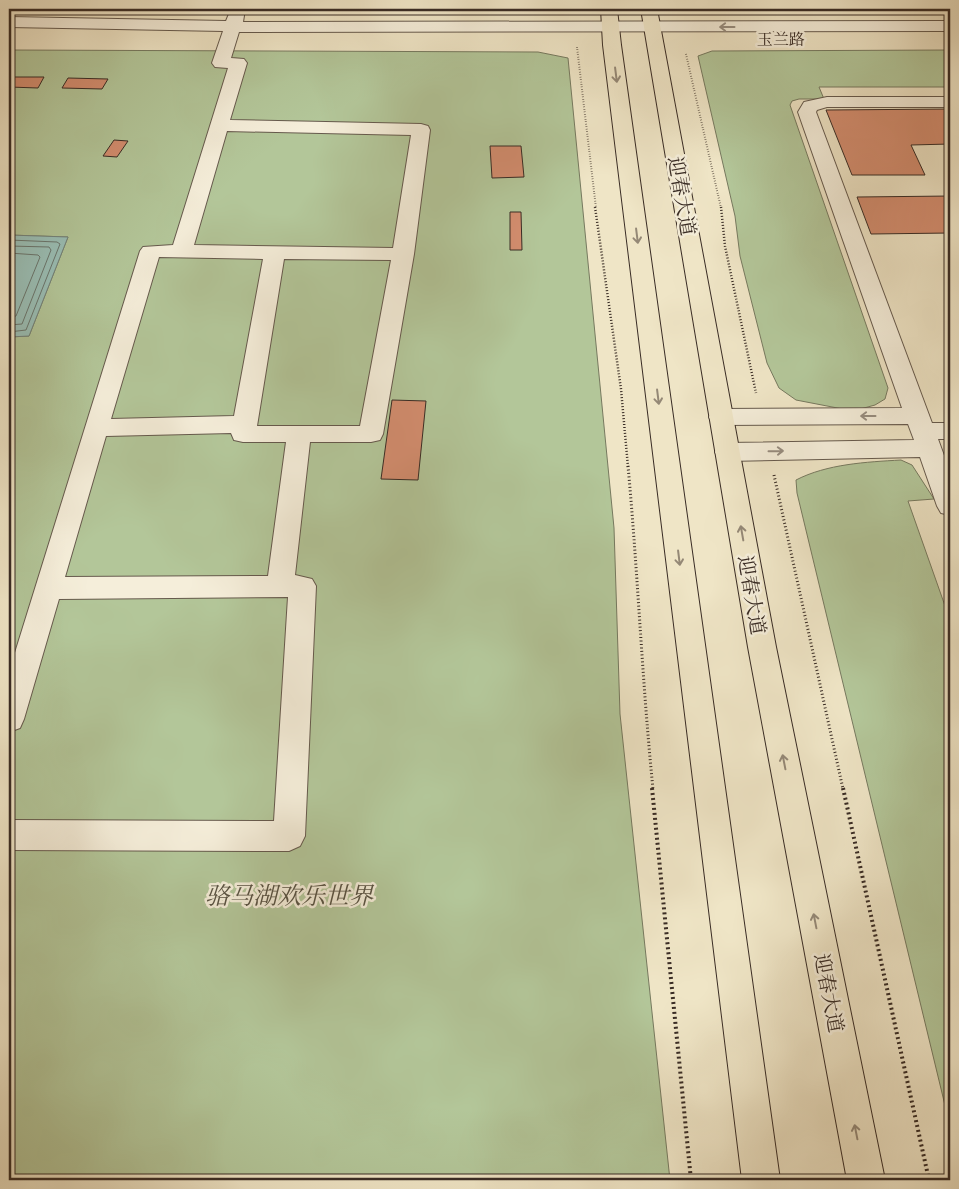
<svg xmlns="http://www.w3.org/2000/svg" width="959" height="1189" viewBox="0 0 959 1189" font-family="'Gentium Book Plus','Noto Serif SC',serif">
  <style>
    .green { fill: #b3c699; stroke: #76795f }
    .water { fill: #9abfb6; stroke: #73847c }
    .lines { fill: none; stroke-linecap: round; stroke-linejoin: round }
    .shore { stroke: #6a766e; stroke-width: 1 }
    .building { fill: #d38d6f; stroke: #392c25 }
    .minor-casing { stroke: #665a4d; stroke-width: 2 }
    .major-casing { stroke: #392c25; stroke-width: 2 }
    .path-far3 { stroke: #392c25; stroke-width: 2; stroke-dasharray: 0.5 2; stroke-linecap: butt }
    .path-far2 { stroke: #392c25; stroke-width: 2.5; stroke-dasharray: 1 2; stroke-linecap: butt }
    .path-far1 { stroke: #392c25; stroke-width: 3; stroke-dasharray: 1 2.5; stroke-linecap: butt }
    .path { stroke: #392c25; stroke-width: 4; stroke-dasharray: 2 3; stroke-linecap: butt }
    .minor { fill: #f5eeda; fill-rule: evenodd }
    .major { fill: #efe5c6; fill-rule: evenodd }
    .oneway { stroke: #978d80 }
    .oneway2 { stroke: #948876 }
    .labels { text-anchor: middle; stroke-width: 5; stroke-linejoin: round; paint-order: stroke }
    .far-street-label { font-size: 16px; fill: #392c25; stroke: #f5eeda }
    .street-label { font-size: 20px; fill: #392c25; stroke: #f5eeda }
    .near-park-label { font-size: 24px; font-style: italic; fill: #585242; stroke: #f5eeda }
  </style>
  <rect width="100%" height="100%" fill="#efe5c6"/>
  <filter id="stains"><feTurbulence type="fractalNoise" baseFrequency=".004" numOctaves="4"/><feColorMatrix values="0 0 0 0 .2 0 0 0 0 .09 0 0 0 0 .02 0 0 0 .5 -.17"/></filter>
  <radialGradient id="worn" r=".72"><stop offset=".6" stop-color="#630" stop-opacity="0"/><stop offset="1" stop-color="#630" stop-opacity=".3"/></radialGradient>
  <g class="green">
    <path d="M9,50L538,52L568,58L614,528L620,714L670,1180H9V337L29,336L68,237L9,235Z"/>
    <path d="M950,50V87H819L824,99H799L792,101L790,105L888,388L885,399L875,405L853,411L796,400L779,388L767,363L740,256L735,216L698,56L712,51Z"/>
    <path d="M901,460L912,465L934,499L908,501L950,620V1126L797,493L796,480C827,464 866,462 901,460Z"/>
  </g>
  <path class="water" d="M9,235L68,237L29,336L9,337Z"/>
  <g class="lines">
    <g class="shore">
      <path d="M9,240L57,242L60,244L26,330L9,332"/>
      <path d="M9,246L49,247L51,250L22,324L9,325"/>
      <path d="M9,253L38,255L40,257L16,316L9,318"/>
    </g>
  </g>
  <g class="building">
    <path d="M9,77H44L38,88L9,87Z"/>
    <path d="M68,78L108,79L102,89L62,88Z"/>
    <path d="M950,109V144L911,145L925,175H852L826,110Z"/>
    <path d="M114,140L128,141L117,157L103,156Z"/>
    <path d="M490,146H521L524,177L492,178Z"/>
    <path d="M950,196V233L871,234L857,197Z"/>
    <path d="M510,212H521L522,250H510Z"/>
    <path d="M392,400L426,401L418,480L381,479Z"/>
  </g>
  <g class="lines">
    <g class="minor-casing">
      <g id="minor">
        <path d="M231,9H245L243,22L950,21V31L239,32L231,58L244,59L247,63L230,120L421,124L428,126L430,130L414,254L383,434L380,440L371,442H310L295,575L312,579L316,586L305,836L300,846L289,851L9,850V820L274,821L288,597L59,599L24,719L20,728L9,732V672L140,251L143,247L173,245L228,68L215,67L212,63L223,31L9,27V17L226,21ZM227,131L411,135L393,248L194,245ZM159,257L263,259L234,416L111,419ZM284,259L391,260L360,426H257ZM231,433L234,440L243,442H286L268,576L65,577L106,436Z"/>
        <path d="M827,97H950V107H827L817,110L816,112L932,423H950V439H938L950,472V515L941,513L937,506L920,457L727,461L718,458L715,452L718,446L727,443L914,440L908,424L721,425L712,423L709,417L712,411L721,409L902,408L798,112L804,102Z"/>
      </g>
    </g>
    <g class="major-casing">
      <g id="major">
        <path d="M601,9H617L621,45L780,1180H742L603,45Z"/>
        <path d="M641,9H657L776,647L885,1180H847L748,647Z"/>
      </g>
    </g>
    <g class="path-far3">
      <path d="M577,47L596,208"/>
      <path d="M686,54L721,208"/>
    </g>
    <g class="path-far2">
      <path d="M595,207L621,389L628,467"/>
      <path d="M721,207L725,246L756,393"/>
    </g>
    <g class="path-far1">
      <path d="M628,466C638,574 642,681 653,789"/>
      <path d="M774,475L843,789"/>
    </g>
    <g class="path">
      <path d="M652,788L691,1180"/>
      <path d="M843,788L929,1180"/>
    </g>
    <use href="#minor" class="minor"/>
    <use href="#major" class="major"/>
  </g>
  <defs><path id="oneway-shaft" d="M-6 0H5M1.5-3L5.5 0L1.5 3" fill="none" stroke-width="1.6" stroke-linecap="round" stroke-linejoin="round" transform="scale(1.25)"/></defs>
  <g class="oneway">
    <use href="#oneway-shaft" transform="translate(727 27) rotate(180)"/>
    <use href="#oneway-shaft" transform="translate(868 416) rotate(180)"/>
    <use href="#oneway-shaft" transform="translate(776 451) rotate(-1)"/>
  </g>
  <g class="oneway2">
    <use href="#oneway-shaft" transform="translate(616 75) rotate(83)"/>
    <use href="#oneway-shaft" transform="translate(637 236) rotate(83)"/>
    <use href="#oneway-shaft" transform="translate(658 397) rotate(83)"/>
    <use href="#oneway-shaft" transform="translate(742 533) rotate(-100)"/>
    <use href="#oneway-shaft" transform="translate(679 558) rotate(83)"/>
    <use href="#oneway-shaft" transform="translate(784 762) rotate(-101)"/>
    <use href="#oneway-shaft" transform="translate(815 921) rotate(-101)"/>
    <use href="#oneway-shaft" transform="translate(856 1132) rotate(-101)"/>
  </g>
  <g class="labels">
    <g class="far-street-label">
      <text x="781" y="45">玉兰路</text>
    </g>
    <g class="street-label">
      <text transform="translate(682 196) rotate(80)" y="7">迎春大道</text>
      <text transform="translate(752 595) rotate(80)" y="7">迎春大道</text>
      <text transform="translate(829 993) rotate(79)" y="7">迎春大道</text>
    </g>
    <g class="near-park-label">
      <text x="289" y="904">骆马湖欢乐世界</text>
    </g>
  </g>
  <rect width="959" height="1189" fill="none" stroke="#efe5c6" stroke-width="30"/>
  <rect x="10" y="10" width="939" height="1169" fill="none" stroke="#392c25" stroke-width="2.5"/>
  <rect x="15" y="15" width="929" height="1159" fill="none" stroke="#392c25"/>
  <rect width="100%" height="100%" filter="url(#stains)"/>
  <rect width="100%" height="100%" fill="url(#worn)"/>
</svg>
